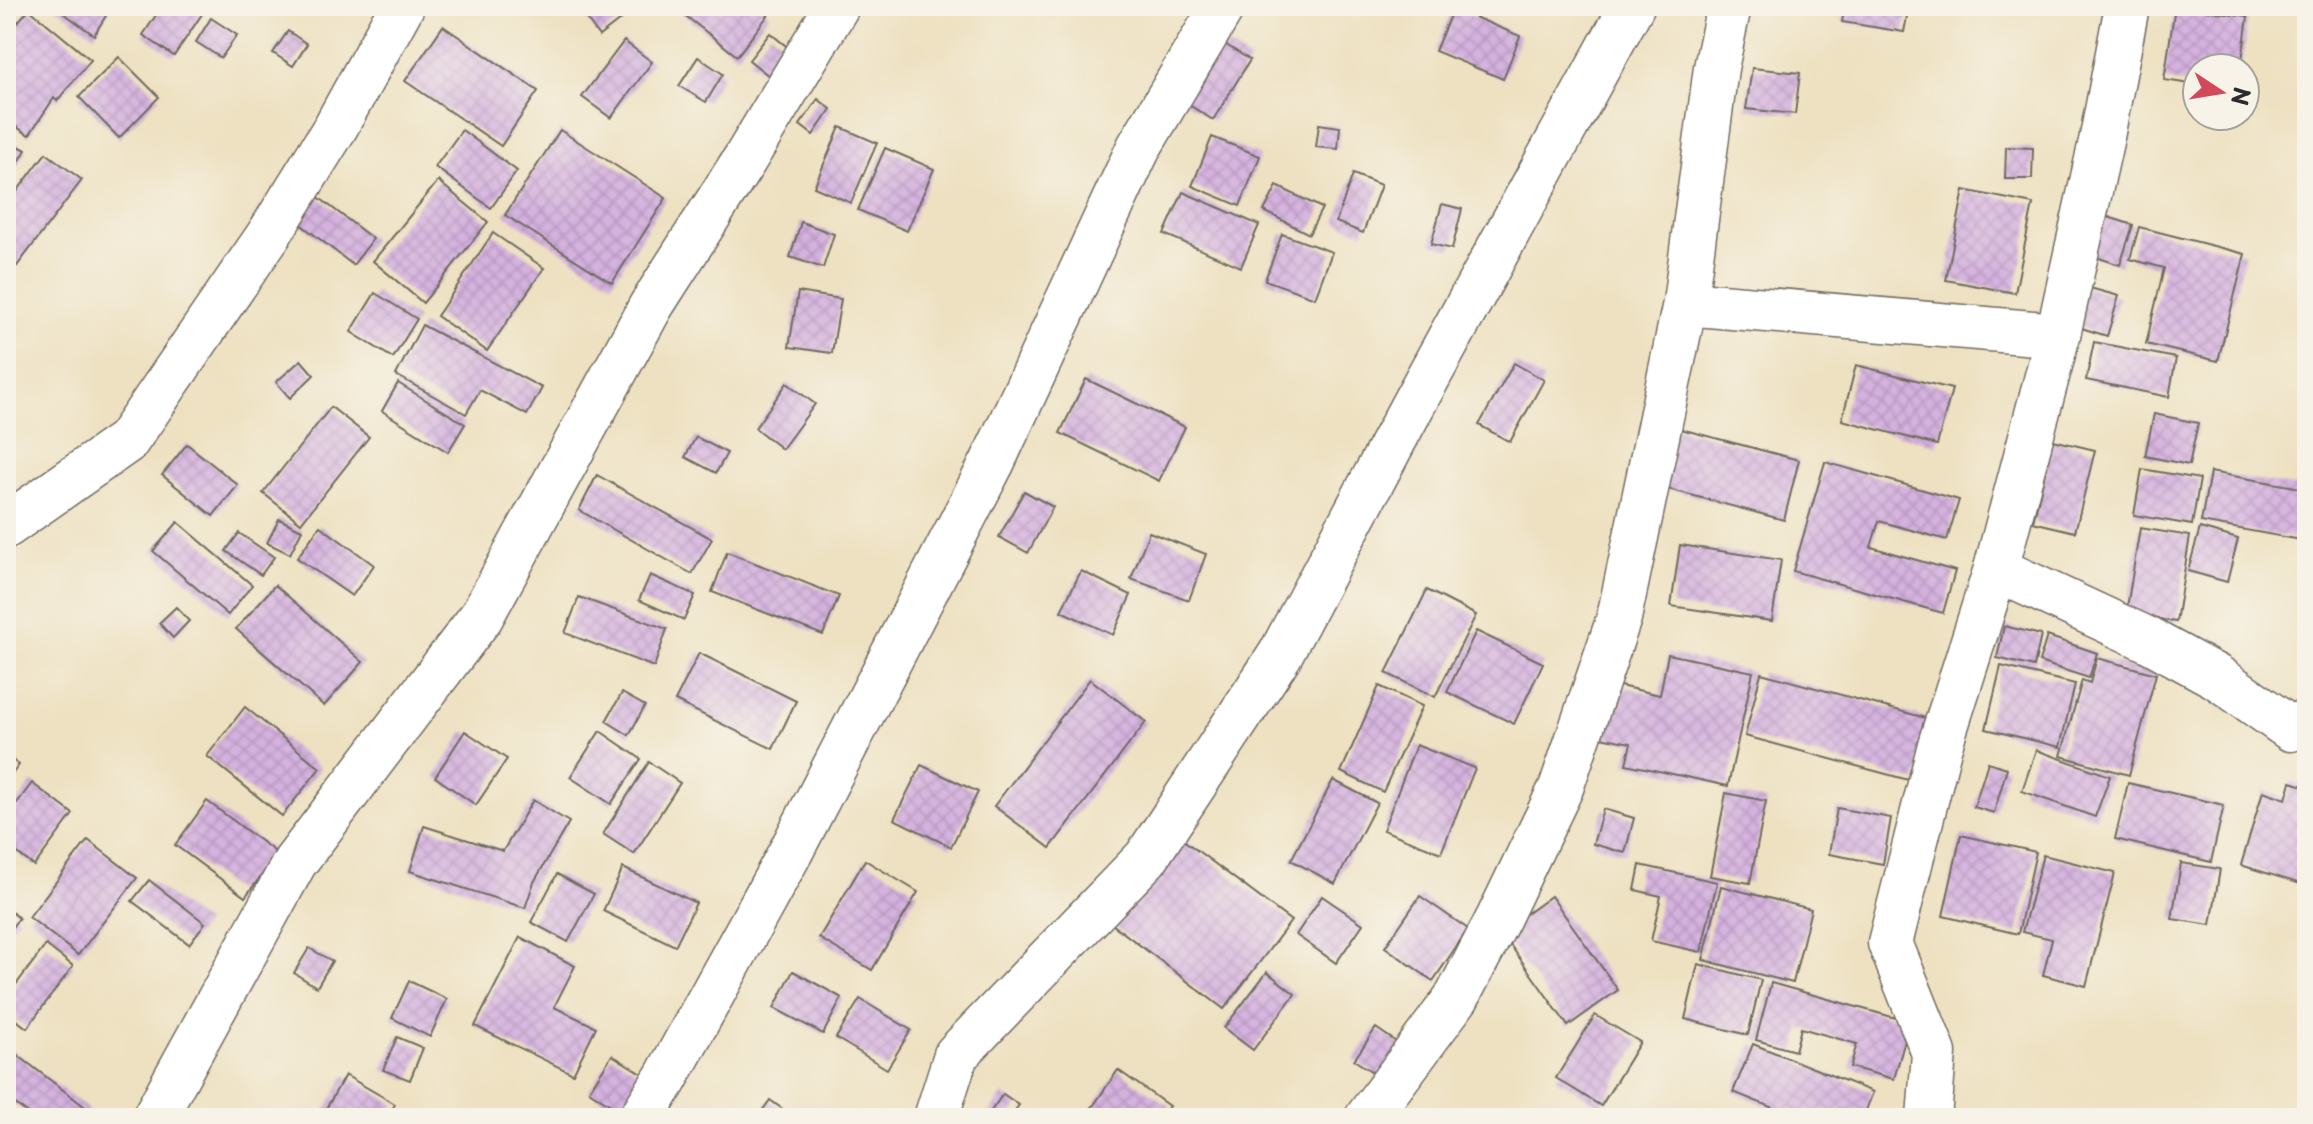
<svg xmlns="http://www.w3.org/2000/svg" width="2313" height="1124" viewBox="0 0 2313 1124" font-family="'Playpen Sans',sans-serif">
  <style>
    .building { fill: url(#building-cross-hatch) }
    .lines { fill: none; stroke-linecap: round; stroke-linejoin: round }
    .minor-casing { stroke: #6f6b60; stroke-width: 47 }
    .minor { stroke: #fff; stroke-width: 44 }
  </style>
  <defs>
    <pattern id="building-cross-hatch" width="8" height="8" patternUnits="userSpaceOnUse" patternTransform="scale(2)"><rect width="8" height="8" fill="#d5b2df"/><path d="M0 0l8 8M0 8l8-8" fill="none" stroke="#b799c0"/></pattern>
  </defs>
  <rect width="100%" height="100%" fill="#f7f3e8"/>
  <filter id="ink" filterUnits="userSpaceOnUse"><feTurbulence type="fractalNoise" baseFrequency=".0125" numOctaves="2"/><feDisplacementMap in="SourceGraphic" scale="16" xChannelSelector="R" yChannelSelector="G"/><feConvolveMatrix kernelMatrix="1 2 1 2 8 2 1 2 1" color-interpolation-filters="sRGB"/></filter>
  <filter id="wash" filterUnits="userSpaceOnUse"><feTurbulence type="fractalNoise" baseFrequency=".006" numOctaves="4" result="noise"/><feDisplacementMap in="SourceGraphic" scale="32" xChannelSelector="R" yChannelSelector="G"/><feGaussianBlur stdDeviation="1.8" result="paint"/><feColorMatrix in="noise" values="0 0 0 0 0 0 0 0 0 0 0 0 0 0 0 0 0 1.4 0 .05"/><feComposite in="paint" operator="in"/></filter>
  <g filter="url(#wash)">
    <rect width="100%" height="100%" fill="#eee1c1"/>
    <g id="blocks">
      <g class="building">
        <path d="M6,6H12L18,12L6,24Z"/>
        <path d="M54,6H112L94,35Z"/>
        <path d="M162,6H190L202,14L174,56L143,35Z"/>
        <path d="M577,6H624L629,13L599,36Z"/>
        <path d="M673,6H758L769,14L737,56Z"/>
        <path d="M1845,6H1909L1904,32L1842,22Z"/>
        <path d="M2175,6L2248,16L2241,68H2197V85L2164,80Z"/>
        <path d="M1453,8L1520,36L1503,79L1435,51Z"/>
        <path d="M29,9L91,60L57,101L54,98L29,135L6,120V71L11,63L6,59V36Z"/>
        <path d="M211,18L237,35L221,58L196,42Z"/>
        <path d="M443,26L538,91L501,146L405,81Z"/>
        <path d="M288,31L307,44L293,66L273,53Z"/>
        <path d="M770,33L791,50L769,76L749,60Z"/>
        <path d="M624,41L652,62L611,118L582,97Z"/>
        <path d="M1220,41L1250,60L1213,120L1183,101Z"/>
        <path d="M119,57L159,97L119,138L79,97Z"/>
        <path d="M698,57L723,74L706,102L679,86Z"/>
        <path d="M1752,68L1800,73L1795,114L1746,109Z"/>
        <path d="M818,99L831,109L813,135L800,125Z"/>
        <path d="M1319,124L1340,127L1338,149L1316,147Z"/>
        <path d="M840,127L877,143L851,203L814,187Z"/>
        <path d="M462,130L517,171L491,208L435,167Z"/>
        <path d="M560,130L666,198L612,283L505,215Z"/>
        <path d="M1212,137L1260,156L1240,206L1192,186Z"/>
        <path d="M6,139L26,150L6,184Z"/>
        <path d="M2006,147L2033,148L2032,179H2005Z"/>
        <path d="M885,148L934,169L907,231L858,210Z"/>
        <path d="M46,153L82,180L17,266L6,258V206Z"/>
        <path d="M1353,174L1381,185L1363,233L1336,222Z"/>
        <path d="M438,181L488,222L423,303L373,261Z"/>
        <path d="M1277,186L1322,208L1309,234L1264,211Z"/>
        <path d="M1964,190L2033,204L2015,293L1946,280Z"/>
        <path d="M1183,192L1259,225L1241,267L1164,234Z"/>
        <path d="M313,193L373,239L353,265L294,219Z"/>
        <path d="M1442,204L1462,209L1452,249L1431,244Z"/>
        <path d="M2102,215L2133,225L2120,265L2090,255Z"/>
        <path d="M801,222L834,234L823,268L790,257Z"/>
        <path d="M2139,227L2245,254L2218,361L2146,344L2164,268L2130,259Z"/>
        <path d="M493,233L544,268L487,351L437,316Z"/>
        <path d="M1282,234L1332,252L1315,298L1265,280Z"/>
        <path d="M2086,287L2119,296L2107,336L2075,326Z"/>
        <path d="M798,292L841,299L832,353L789,347Z"/>
        <path d="M375,293L417,319L393,358L351,332Z"/>
        <path d="M422,325L542,388L527,415L480,390L466,414L396,375Z"/>
        <path d="M2094,342L2176,358L2169,397L2086,380Z"/>
        <path d="M6,346L14,352L6,362Z"/>
        <path d="M301,360L314,375L290,398L276,382Z"/>
        <path d="M1514,363L1544,380L1510,442L1479,425Z"/>
        <path d="M1856,365L1952,389L1937,445L1842,420Z"/>
        <path d="M1086,379L1185,427L1159,481L1060,433Z"/>
        <path d="M398,383L465,424L448,452L382,411Z"/>
        <path d="M787,383L815,404L782,449L755,428Z"/>
        <path d="M331,407L369,437L301,523L263,493Z"/>
        <path d="M2154,414L2198,423L2189,465L2145,456Z"/>
        <path d="M1673,427L1799,460L1784,520L1657,486Z"/>
        <path d="M696,437L727,453L716,473L685,457Z"/>
        <path d="M2053,440L2095,450L2075,532L2033,522Z"/>
        <path d="M187,444L238,485L213,516L162,475Z"/>
        <path d="M1825,462L1959,500L1947,540L1879,521L1871,547L1955,571L1943,613L1793,571Z"/>
        <path d="M2142,469L2200,479L2192,525L2134,515Z"/>
        <path d="M2210,472L2307,489V541L2201,522Z"/>
        <path d="M597,475L712,539L692,574L579,510Z"/>
        <path d="M1024,491L1053,507L1028,553L999,537Z"/>
        <path d="M279,519L302,530L290,554L267,543Z"/>
        <path d="M178,522L252,585L228,615L153,551Z"/>
        <path d="M320,526L374,565L352,596L297,558Z"/>
        <path d="M2140,528L2190,536L2176,622L2126,614Z"/>
        <path d="M2200,528L2238,539L2227,582L2188,571Z"/>
        <path d="M1149,532L1206,554L1189,600L1131,579Z"/>
        <path d="M239,533L274,557L261,575L226,551Z"/>
        <path d="M1680,545L1781,560L1772,621L1671,606Z"/>
        <path d="M727,552L839,596L823,635L712,592Z"/>
        <path d="M1081,571L1131,595L1113,635L1061,611Z"/>
        <path d="M650,575L695,595L684,620L639,600Z"/>
        <path d="M275,585L363,662L324,706L236,629Z"/>
        <path d="M1427,590L1476,615L1435,697L1386,673Z"/>
        <path d="M579,597L667,629L654,667L565,633Z"/>
        <path d="M176,607L189,621L173,638L159,623Z"/>
        <path d="M2004,626L2041,635L2034,667L1997,658Z"/>
        <path d="M1476,631L1543,663L1514,724L1447,692Z"/>
        <path d="M2047,636L2097,653L2089,678L2039,662Z"/>
        <path d="M699,653L796,701L773,749L675,701Z"/>
        <path d="M1668,654L1753,672L1728,786L1626,764L1631,743L1595,736L1606,683L1660,695Z"/>
        <path d="M2097,658L2156,674L2129,775L2061,756L2082,680L2090,683Z"/>
        <path d="M2001,666L2075,684L2060,747L1986,729Z"/>
        <path d="M1761,673L1933,720L1916,782L1745,736Z"/>
        <path d="M1090,679L1146,722L1050,848L994,806Z"/>
        <path d="M1379,686L1422,706L1383,792L1341,772Z"/>
        <path d="M622,693L645,706L629,735L606,721Z"/>
        <path d="M245,707L320,768L282,816L207,756Z"/>
        <path d="M465,731L507,759L476,805L435,777Z"/>
        <path d="M600,731L641,759L611,804L570,777Z"/>
        <path d="M1416,745L1475,768L1441,853L1383,830Z"/>
        <path d="M2036,750L2110,776L2095,817L2022,791Z"/>
        <path d="M6,755L19,765L6,782Z"/>
        <path d="M649,762L680,783L634,854L603,834Z"/>
        <path d="M1988,762L2007,768L1994,813L1974,807Z"/>
        <path d="M921,765L978,792L951,847L894,819Z"/>
        <path d="M1333,780L1377,803L1335,884L1291,860Z"/>
        <path d="M2291,782L2307,787V886L2241,865L2263,791L2286,799Z"/>
        <path d="M32,783L73,814L34,866L6,844V818Z"/>
        <path d="M2128,783L2224,805L2211,862L2115,839Z"/>
        <path d="M1726,793L1766,801L1750,883L1710,876Z"/>
        <path d="M533,800L569,822L534,882L525,908L410,871L424,826L503,851Z"/>
        <path d="M207,801L278,854L245,897L175,845Z"/>
        <path d="M1837,808L1891,818L1883,864L1829,854Z"/>
        <path d="M1603,809L1634,818L1625,853L1593,844Z"/>
        <path d="M1961,835L2036,852L2018,934L1943,916Z"/>
        <path d="M1178,836L1291,921L1224,1009L1112,924Z"/>
        <path d="M88,840L137,878L78,955L29,917Z"/>
        <path d="M2043,855L2115,873L2086,986L2043,975L2052,939L2022,932Z"/>
        <path d="M865,860L918,892L872,970L819,938Z"/>
        <path d="M2181,863L2220,869L2211,925L2172,919Z"/>
        <path d="M1640,865L1717,882L1701,952L1651,941L1661,896L1635,890Z"/>
        <path d="M623,868L696,903L675,946L603,911Z"/>
        <path d="M557,874L594,894L568,942L531,922Z"/>
        <path d="M149,880L205,923L189,944L132,901Z"/>
        <path d="M1721,886L1811,909L1793,983L1703,960Z"/>
        <path d="M1322,896L1363,924L1336,963L1296,935Z"/>
        <path d="M1420,896L1468,929L1433,981L1385,947Z"/>
        <path d="M1551,896L1618,990L1568,1026L1501,932Z"/>
        <path d="M6,908L19,918L6,935Z"/>
        <path d="M520,937L575,966L554,1007L596,1027L573,1074L475,1026Z"/>
        <path d="M46,945L73,966L27,1028L6,1012V998Z"/>
        <path d="M309,948L332,961L317,987L294,973Z"/>
        <path d="M1698,964L1761,980L1748,1035L1685,1019Z"/>
        <path d="M793,971L842,998L823,1034L774,1008Z"/>
        <path d="M1267,972L1295,994L1253,1050L1224,1028Z"/>
        <path d="M409,981L447,999L430,1037L392,1018Z"/>
        <path d="M1771,983L1910,1022L1894,1079L1850,1067L1857,1044L1801,1028L1795,1051L1756,1040Z"/>
        <path d="M860,999L911,1030L887,1069L836,1038Z"/>
        <path d="M1595,1015L1640,1042L1601,1106L1556,1078Z"/>
        <path d="M1376,1028L1402,1046L1380,1077L1354,1060Z"/>
        <path d="M397,1037L423,1048L410,1080L383,1070Z"/>
        <path d="M1753,1044L1873,1092L1863,1118H1798L1733,1092Z"/>
        <path d="M6,1046L89,1110L83,1118H34L6,1097Z"/>
        <path d="M612,1055L644,1075L620,1111L589,1091Z"/>
        <path d="M1118,1070L1169,1106L1161,1118H1092L1087,1115Z"/>
        <path d="M345,1075L395,1104L388,1118H321Z"/>
        <path d="M1003,1094L1019,1105L1009,1118H986Z"/>
        <path d="M770,1100L795,1118H757Z"/>
      </g>
    </g>
  </g>
  <g filter="url(#ink)">
    <use href="#blocks" fill-opacity="0" stroke="#6f6b60" stroke-width="2"/>
    <g class="lines">
      <g class="minor-casing">
        <g id="minor">
          <path d="M1685,303L2058,335"/>
          <path d="M6,526L127,441L270,233L335,128L402,6"/>
          <path d="M1996,569L2149,640L2217,677L2291,729L2307,721"/>
          <path d="M154,1118L295,862L481,617L651,306L745,159L837,6"/>
          <path d="M641,1118L666,1078L790,853L992,463L1139,147L1223,6"/>
          <path d="M936,1118L956,1055L1146,858L1280,655L1415,401L1632,6"/>
          <path d="M1367,1118L1457,997L1498,919L1561,788L1619,618L1685,303L1716,68L1729,6"/>
          <path d="M1929,1118L1934,1053L1890,943L1940,745L1996,569L2058,335L2102,137L2127,6"/>
        </g>
      </g>
      <use href="#minor" class="minor"/>
    </g>
  </g>
  <rect width="2313" height="1124" fill="none" stroke="#f7f3e8" stroke-width="32"/>
  <g transform="translate(2221 92) rotate(102)"><circle r="38" fill="#f7f3e8" stroke="#a5a39c" stroke-width="2"/>
  <path d="M0-6L14 30L0 20L-14 30Z" fill="#d1495b"/>
  <text y="-12" font-size="22" font-weight="bold" text-anchor="middle" fill="#2b2b2b">N</text>
  </g>
</svg>
